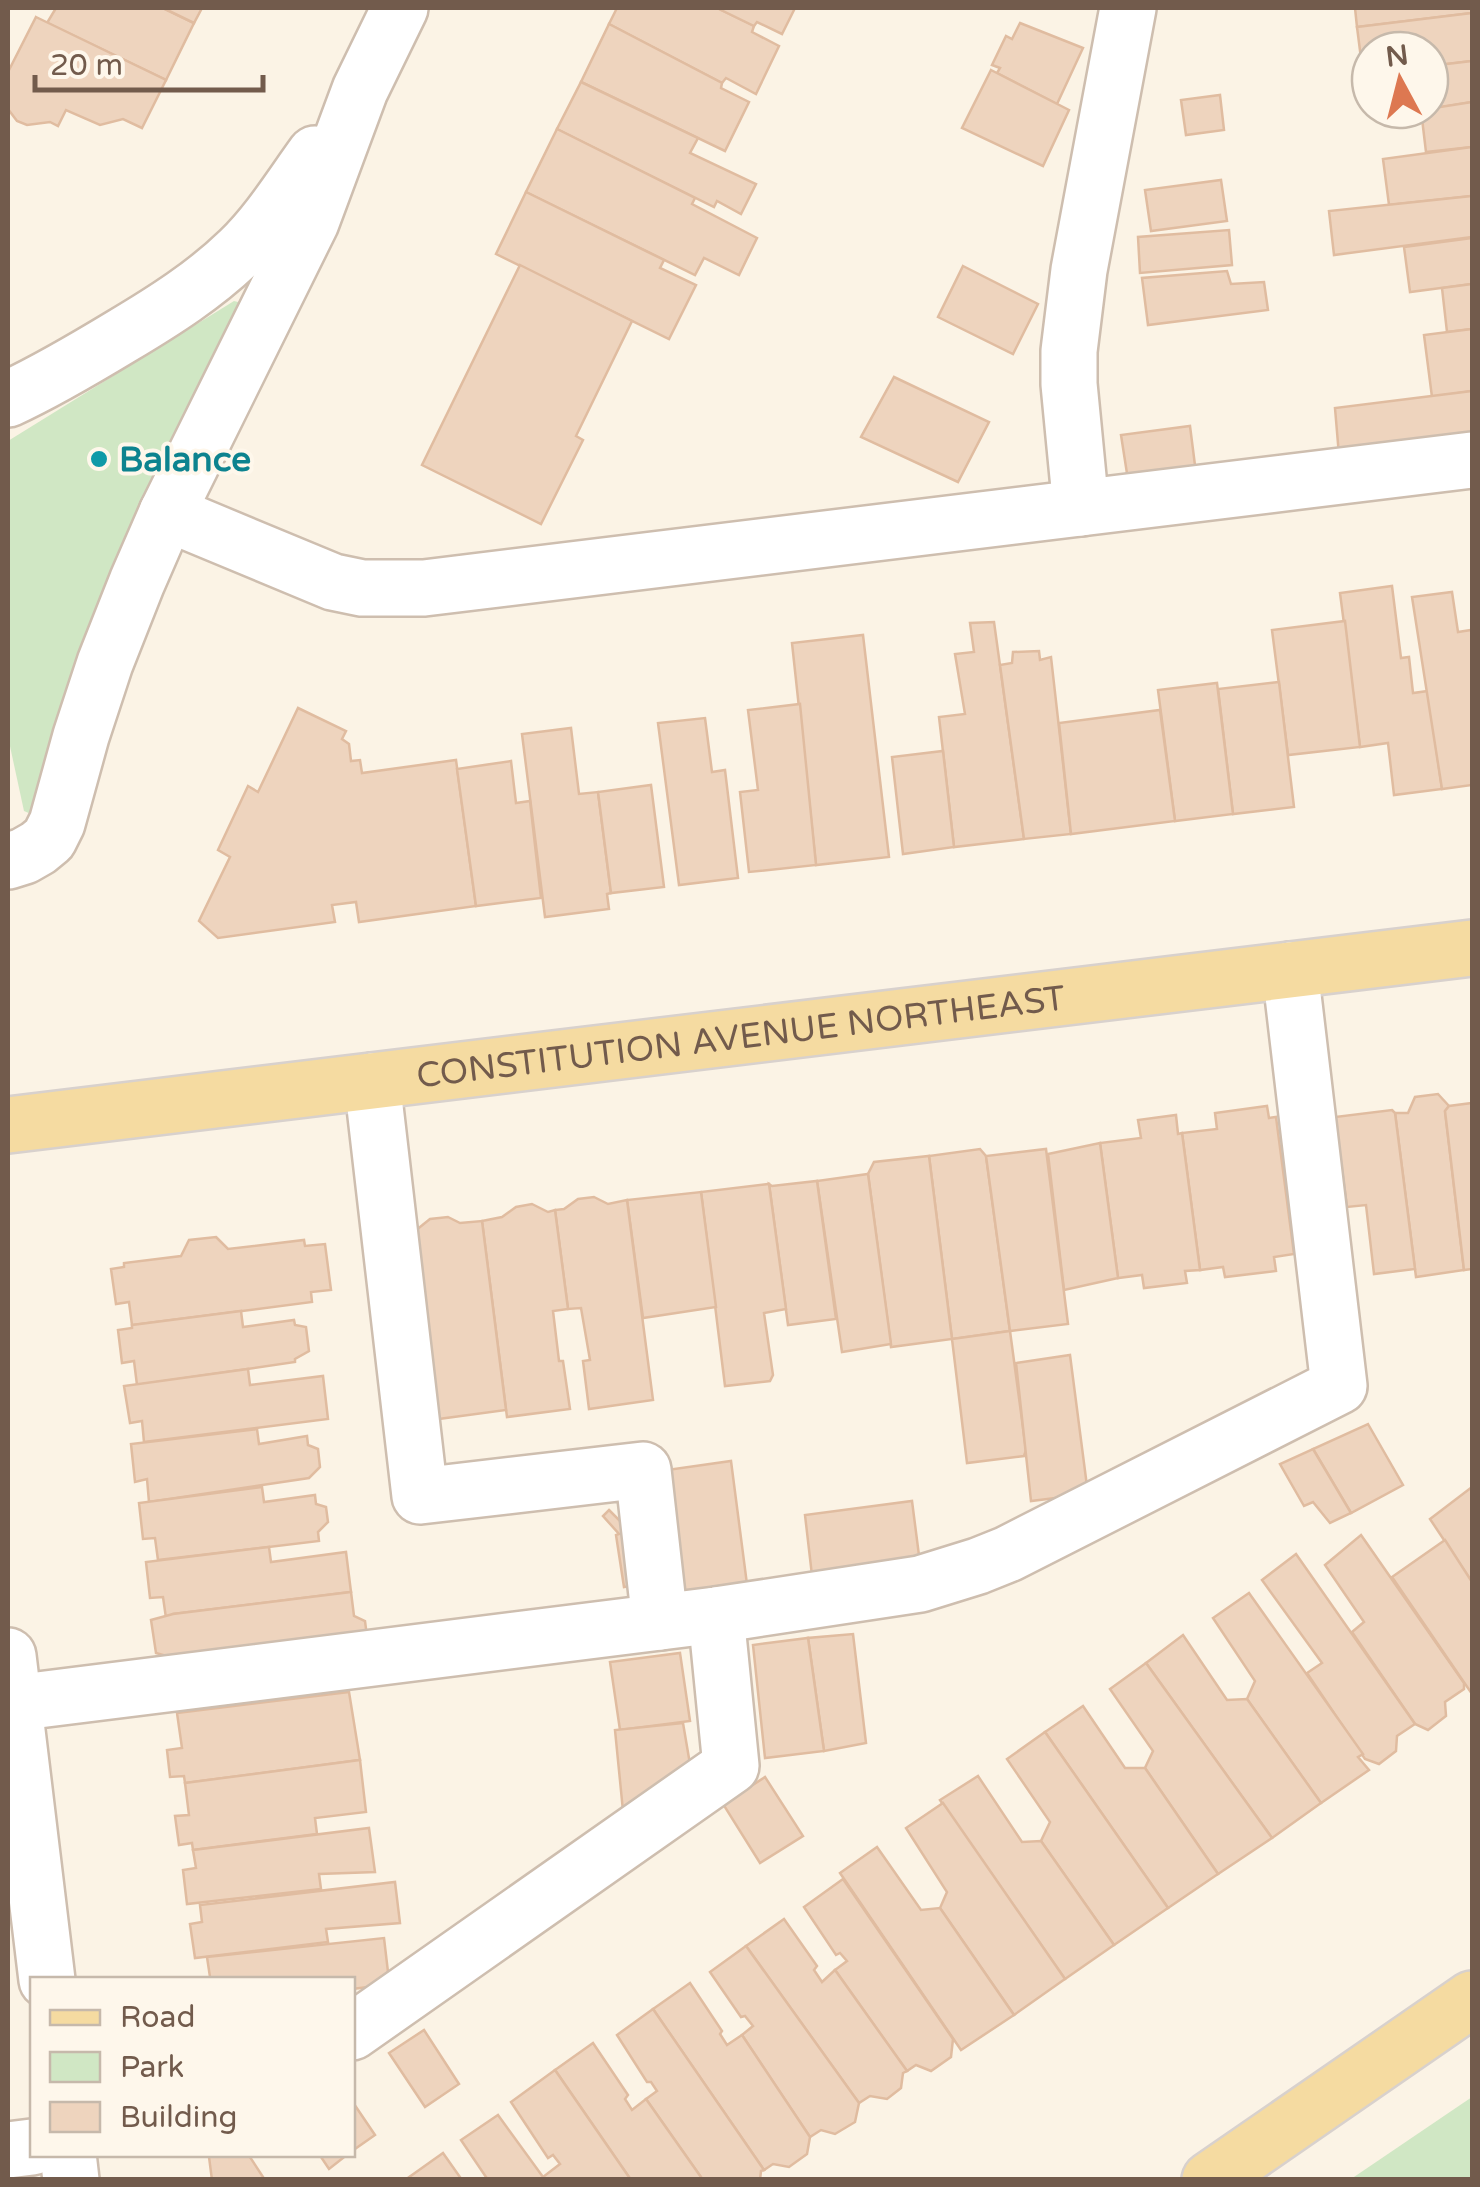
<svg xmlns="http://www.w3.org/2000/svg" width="1480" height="2187" viewBox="0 0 1480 2187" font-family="'Varela Round',sans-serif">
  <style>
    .green { fill: #d0e7c4 }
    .building { fill: #eed4be; stroke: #e0bca0; stroke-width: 2.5 }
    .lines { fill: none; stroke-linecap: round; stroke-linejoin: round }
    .minor-casing { stroke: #cebeaf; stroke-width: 60 }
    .major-casing { stroke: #d8d1cd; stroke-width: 60 }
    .minor { stroke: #fff; stroke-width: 55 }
    .major { stroke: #f5dba1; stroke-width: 55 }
    .culture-dot { fill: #0f9aa8; stroke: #fef7eb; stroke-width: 4 }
    .labels { text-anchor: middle; stroke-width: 8; stroke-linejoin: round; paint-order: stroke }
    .culture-label { font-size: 35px; font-weight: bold; fill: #0d838f; stroke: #fef7eb; text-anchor: start }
    .street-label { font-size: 35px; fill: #725b4c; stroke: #fef7eb }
  </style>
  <rect width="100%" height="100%" fill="#fbf3e5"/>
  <g class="green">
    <path d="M234,301L242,303L31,814L24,811L8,737V441Z"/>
    <path d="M1472,2097V2179H1351Z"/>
  </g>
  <g class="building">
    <path d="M56,8H163L194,23L166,80L47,23Z"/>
    <path d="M163,8H202L194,23Z"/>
    <path d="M617,8H717L754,26L752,32L779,46L756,94L726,78L722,83L609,24Z"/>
    <path d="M717,8H795L782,34L757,22L754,26Z"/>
    <path d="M1355,8H1472V13L1357,27Z"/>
    <path d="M1472,13V61L1430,66V50H1370V73L1363,74L1357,27Z"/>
    <path d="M36,17L166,80L142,128L123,119L100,125L66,110L58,126L50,122L27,125L17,121L8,109V72Z"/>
    <path d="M1020,23L1083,48L1057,104L997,73L1000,68L992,65L1006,36L1012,39Z"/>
    <path d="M609,24L722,83L721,88L749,102L725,151L581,82Z"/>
    <path d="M1472,61V102L1430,109V66Z"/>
    <path d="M991,70L1069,110L1043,166L962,128Z"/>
    <path d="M581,82L698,138L690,153L756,184L741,214L717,201L714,207L557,129Z"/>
    <path d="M1220,95L1224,130L1186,135L1181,100Z"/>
    <path d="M1472,102V147L1426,152L1421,110Z"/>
    <path d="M557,129L695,198L692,204L757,238L739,275L704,258L695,275L526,192Z"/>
    <path d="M1472,147V196L1389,205L1383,159Z"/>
    <path d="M1221,180L1227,221L1151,231L1145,190Z"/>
    <path d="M526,192L664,260L660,268L696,285L669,339L496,254Z"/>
    <path d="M1472,196V237L1334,255L1329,211Z"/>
    <path d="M1229,230L1232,265L1140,273L1138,237Z"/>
    <path d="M1472,238V284L1410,292L1404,247Z"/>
    <path d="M520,265L632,321L576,436L583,440L541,524L422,465Z"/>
    <path d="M963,266L1038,304L1013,354L938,317Z"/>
    <path d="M1227,271L1231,284L1264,282L1268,310L1148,325L1142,278Z"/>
    <path d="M1472,284V329L1447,332L1442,288Z"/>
    <path d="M1472,329V391L1432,397L1424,335Z"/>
    <path d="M894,377L989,422L958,482L861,437Z"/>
    <path d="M1472,391V453L1340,467L1335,408Z"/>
    <path d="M1190,426L1197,481L1128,480L1121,435Z"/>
    <path d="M1392,586L1401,658L1409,657L1413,693L1428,691L1442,789L1394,795L1388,743L1360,747L1340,593Z"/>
    <path d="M1452,592L1458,632L1471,630L1472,641V785L1442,789L1412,597Z"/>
    <path d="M1345,621L1360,747L1288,755L1272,630Z"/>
    <path d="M994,622L1024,839L954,847L939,717L965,714L955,654L974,652L970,623Z"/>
    <path d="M863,635L889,857L816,865L792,643Z"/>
    <path d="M1039,651L1040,660L1051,657L1071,834L1024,839L1000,665L1012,663L1013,652Z"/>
    <path d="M1279,682L1294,807L1233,814L1218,689Z"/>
    <path d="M1217,683L1233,814L1175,821L1158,690Z"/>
    <path d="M800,704L816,865L749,872L740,792L758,790L748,710Z"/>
    <path d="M298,708L346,731L342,739L349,744L351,761L360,760L362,773L456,760L476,906L359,922L356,902L332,905L335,922L218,938L199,921L230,857L218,850L248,786L258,792Z"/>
    <path d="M1160,710L1175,821L1071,834L1059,723Z"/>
    <path d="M705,718L712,772L725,770L738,878L679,885L658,723Z"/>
    <path d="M571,728L579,794L598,792L611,893L607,894L609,909L545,917L522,734Z"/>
    <path d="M943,751L954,847L903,854L892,757Z"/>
    <path d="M511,761L516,803L530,801L541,898L476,906L457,769Z"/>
    <path d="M651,785L664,887L611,893L598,792Z"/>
    <path d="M1438,1094L1449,1106L1445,1111L1464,1270L1416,1277L1395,1113H1408L1415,1097Z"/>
    <path d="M1472,1103V1269L1464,1270L1445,1111L1449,1106Z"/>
    <path d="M1267,1106L1269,1118L1276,1117L1294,1254L1274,1257L1276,1271L1225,1277L1223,1267L1200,1270L1182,1133L1217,1129L1215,1113Z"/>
    <path d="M1392,1110L1395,1113L1415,1269L1374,1274L1366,1205L1347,1207L1335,1117Z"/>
    <path d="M1176,1115L1178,1134L1182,1133L1200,1270L1185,1271L1187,1283L1144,1288L1142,1275L1118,1278L1100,1143L1141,1138L1138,1120Z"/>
    <path d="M1100,1143L1118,1278L1064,1290L1048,1154Z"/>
    <path d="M980,1149L986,1156L1010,1331L952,1339L929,1156Z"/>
    <path d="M1046,1149L1068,1324L1010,1331L986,1156Z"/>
    <path d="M929,1156L952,1339L891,1347L868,1174L874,1162Z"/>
    <path d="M868,1174L891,1344L842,1352L817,1181Z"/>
    <path d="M817,1181L836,1319L788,1325L769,1184L772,1186Z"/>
    <path d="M769,1184L786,1309L764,1313L773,1375L770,1381L725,1386L701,1192Z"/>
    <path d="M701,1192L716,1307L643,1318L627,1200Z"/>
    <path d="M594,1197L608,1204L627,1200L653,1400L589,1409L583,1361L590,1360L581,1308L568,1309L555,1210L564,1209L578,1199Z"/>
    <path d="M532,1204L548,1212L555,1210L568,1309L553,1311L559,1361H563L570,1409L507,1417L482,1221L502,1217L516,1207Z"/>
    <path d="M448,1217L460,1223L482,1221L506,1410L431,1420L415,1231L430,1219Z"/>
    <path d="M216,1237L228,1249L304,1240L305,1246L325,1244L331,1290L311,1292L312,1302L132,1325L129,1302L116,1304L111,1269L124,1267V1263L181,1256L189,1240Z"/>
    <path d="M241,1311L243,1327L294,1320L295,1325L306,1327L309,1351L295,1359V1362L137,1385L134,1361L122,1363L118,1330L132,1328V1325Z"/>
    <path d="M1010,1331L1026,1450L1024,1456L967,1463L952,1339Z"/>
    <path d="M1070,1355L1088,1494L1031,1501L1016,1363Z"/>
    <path d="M248,1369L250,1385L323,1376L328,1419L144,1442L142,1421L130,1423L124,1386Z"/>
    <path d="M1368,1424L1403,1485L1351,1513L1313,1449Z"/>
    <path d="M257,1429L259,1444L307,1436L308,1445L318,1449L320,1467L309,1478L149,1502L147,1479L135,1482L131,1444Z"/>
    <path d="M1313,1449L1351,1513L1330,1523L1313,1502L1304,1506L1280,1464Z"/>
    <path d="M731,1461L748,1592L677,1602L660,1471Z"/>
    <path d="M262,1487L264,1502L315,1495L316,1504L326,1507L328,1522L318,1532L319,1541L158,1560L155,1538L143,1539L139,1503Z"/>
    <path d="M1472,1487V1582L1430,1519Z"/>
    <path d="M912,1501L921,1571L813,1584L805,1515Z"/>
    <path d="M609,1510L629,1530L637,1585L624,1587L616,1535L619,1534L603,1516Z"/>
    <path d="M1361,1535L1464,1683V1689L1445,1702L1446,1716L1428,1730L1415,1724L1352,1632L1364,1622L1325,1565Z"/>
    <path d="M1445,1540L1472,1582V1694L1392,1577Z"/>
    <path d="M269,1547L271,1562L346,1552L351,1592L173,1614L166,1618L163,1597L150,1598L146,1562Z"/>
    <path d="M1296,1554L1415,1724L1397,1736L1396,1751L1379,1764L1365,1759L1307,1673L1322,1663L1262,1580Z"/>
    <path d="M351,1592L354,1616L365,1621L368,1644L170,1657L156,1653L151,1620L173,1614Z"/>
    <path d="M1249,1593L1363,1754L1358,1757L1369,1770L1321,1803L1247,1699L1255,1681L1213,1618Z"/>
    <path d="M853,1634L866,1743L824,1751L808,1638Z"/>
    <path d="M1183,1635L1227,1700L1247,1699L1321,1803L1272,1838L1146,1663Z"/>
    <path d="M808,1638L824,1751L765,1758L753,1645Z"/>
    <path d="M680,1653L690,1721L620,1730L610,1662Z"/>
    <path d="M1146,1663L1272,1838L1218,1874L1145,1768L1153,1751L1110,1689Z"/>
    <path d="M349,1692L360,1760L185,1783L184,1776L170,1777L167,1750L182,1748L177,1713Z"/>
    <path d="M1083,1706L1125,1768H1145L1218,1874L1168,1908L1045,1732Z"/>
    <path d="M683,1723L692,1776L624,1821L615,1730Z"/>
    <path d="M1045,1732L1168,1908L1114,1945L1041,1841L1050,1822L1007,1759Z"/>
    <path d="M360,1760L366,1812L315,1818L317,1834L193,1850L192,1843L179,1845L175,1816L189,1815L185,1783Z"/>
    <path d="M978,1776L1022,1842L1041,1841L1114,1945L1065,1979L940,1800Z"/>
    <path d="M765,1777L803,1836L760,1863L723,1804Z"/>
    <path d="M943,1803L1065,1979L1014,2015L940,1908L947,1892L906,1828Z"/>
    <path d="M369,1828L375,1872L319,1874L321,1889L187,1904L183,1870L196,1868L193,1850Z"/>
    <path d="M877,1847L921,1910L940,1908L1014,2015L961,2050L840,1873Z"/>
    <path d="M843,1879L953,2039L951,2057L931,2071L916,2065L907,2071L835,1970L847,1961L840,1953L836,1955L804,1907Z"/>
    <path d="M395,1882L400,1923L326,1929L328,1942L195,1958L190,1924L202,1922L200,1905Z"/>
    <path d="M784,1919L817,1966L814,1970L822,1982L835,1970L907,2071L903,2073L901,2088L887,2099L870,2096L859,2103L746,1946Z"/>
    <path d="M384,1938L388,1972L368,1987L352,1989V1980H196L210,1977L207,1957Z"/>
    <path d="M746,1946L859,2103L855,2122L835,2134L821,2130L810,2137L742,2035L753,2026L745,2016L741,2017L710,1972Z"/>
    <path d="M690,1983L722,2031L720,2034L727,2045L742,2035L810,2137L807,2154L789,2167L773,2164L764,2170L653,2009Z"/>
    <path d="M653,2009L764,2170L761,2171L760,2180H703L646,2099L657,2091L651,2082H647L617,2035Z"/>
    <path d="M424,2030L459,2084L425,2107L389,2053Z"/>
    <path d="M593,2043L628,2095L625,2099L632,2110L646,2099L703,2180H631L555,2070Z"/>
    <path d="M555,2070L631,2180H545L543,2177L560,2164L553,2155L548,2158L511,2102Z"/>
    <path d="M352,2101L375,2135L352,2151Z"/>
    <path d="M498,2115L543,2177L545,2180H488L461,2140Z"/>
    <path d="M443,2153L462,2180H405Z"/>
    <path d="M212,2154H248L265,2180H212L209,2157Z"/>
    <path d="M319,2154H348L329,2169Z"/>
  </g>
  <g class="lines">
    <g class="minor-casing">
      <g id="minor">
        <path d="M8,399C47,381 84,359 122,336C164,311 205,285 240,251C269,223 291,187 315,154"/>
        <path d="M1081,508L1069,384V351L1079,270L1128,8"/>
        <path d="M167,513L333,582L362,588H424L1472,460"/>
        <path d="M8,861L24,856L38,848L49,839L57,823L81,736L105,663L137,582L167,513L311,222L360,90L400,8"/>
        <path d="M372,1081L420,1496L643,1470L660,1622"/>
        <path d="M8,1656L47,1980"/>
        <path d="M14,1703L716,1615L920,1584L978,1566L1008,1554L1339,1386L1290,970"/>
        <path d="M352,2032L731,1766L716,1615"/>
        <path d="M8,2150L32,2147"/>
        <path d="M68,2154L71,2180"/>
      </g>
    </g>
    <g class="major-casing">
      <g id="major">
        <path id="s1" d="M8,1125L1472,948"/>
        <path d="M1210,2180L1472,1999"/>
      </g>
    </g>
    <use href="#minor" class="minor"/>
    <use href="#major" class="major"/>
  </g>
  <circle class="culture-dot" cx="99" cy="459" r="10"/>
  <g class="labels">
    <g class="culture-label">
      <text x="119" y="471">Balance</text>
    </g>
    <g class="street-label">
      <text dy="12" stroke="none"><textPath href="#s1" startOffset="738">CONSTITUTION AVENUE NORTHEAST</textPath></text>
    </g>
  </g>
  <rect width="1480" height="2187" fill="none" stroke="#725b4c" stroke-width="20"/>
  <rect x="30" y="1977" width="325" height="180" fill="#fef7eb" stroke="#c6b9ab" stroke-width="2.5"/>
  <rect x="50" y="2010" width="50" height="15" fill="#f5dba1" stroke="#c6b9ab" stroke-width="2.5"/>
  <text x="120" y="2027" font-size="30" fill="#725b4c">Road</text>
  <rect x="50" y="2052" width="50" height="30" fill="#d0e7c4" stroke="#c6b9ab" stroke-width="2.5"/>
  <text x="120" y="2077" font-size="30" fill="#725b4c">Park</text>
  <rect x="50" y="2102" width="50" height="30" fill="#eed4be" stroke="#c6b9ab" stroke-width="2.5"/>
  <text x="120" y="2127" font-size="30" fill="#725b4c">Building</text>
  <g transform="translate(1400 80) rotate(353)"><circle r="48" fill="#fef7eb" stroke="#c6b9ab" stroke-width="2.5"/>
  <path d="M0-8L18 38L0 25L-18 38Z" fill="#dd7851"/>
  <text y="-15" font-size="28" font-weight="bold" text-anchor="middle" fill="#725b4c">N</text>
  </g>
  <path d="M35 75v15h228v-15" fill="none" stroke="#725b4c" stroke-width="5"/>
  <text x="50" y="75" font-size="30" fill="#725b4c" stroke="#fef7eb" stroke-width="8" paint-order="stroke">20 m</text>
</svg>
